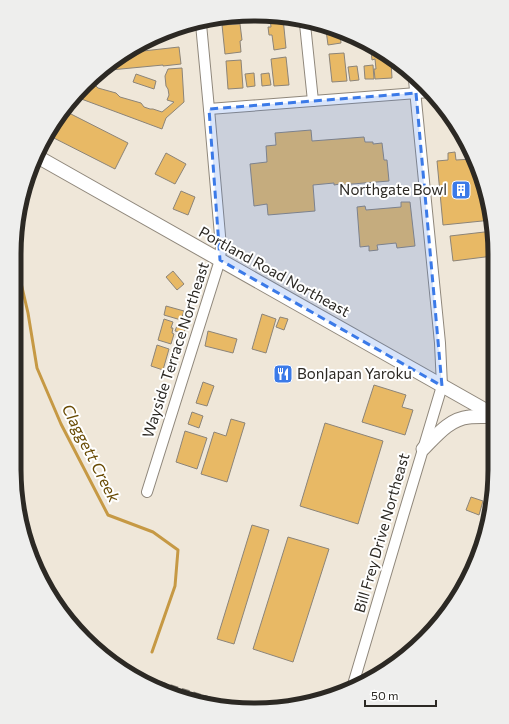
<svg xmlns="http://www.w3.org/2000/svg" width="509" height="724" viewBox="0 0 509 724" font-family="Commissioner,sans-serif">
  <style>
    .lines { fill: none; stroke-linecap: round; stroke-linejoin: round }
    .stream { stroke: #c69944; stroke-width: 3 }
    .building { fill: #e8b965; stroke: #8c8478 }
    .minor-casing { stroke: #8f877b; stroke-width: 12 }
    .major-casing { stroke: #8f877b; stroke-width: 15 }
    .minor { stroke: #fff; stroke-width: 10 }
    .major { stroke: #fff; stroke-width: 13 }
    .rail { stroke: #817c73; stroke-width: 3; stroke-dasharray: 8 4; stroke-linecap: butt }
    .marked { fill: #3b7ae8; fill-opacity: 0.2; stroke: #3b7ae8; stroke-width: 3; stroke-dasharray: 8 5; stroke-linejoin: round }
    .labels { text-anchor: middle; stroke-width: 4; stroke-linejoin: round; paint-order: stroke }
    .poi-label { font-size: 15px; fill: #2c2924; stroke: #fff; text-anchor: end }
    .street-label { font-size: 15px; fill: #2c2924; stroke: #fff }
    .water-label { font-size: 16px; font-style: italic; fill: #684a03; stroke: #fff }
    .rim { fill: none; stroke: #2c2924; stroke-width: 5 }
  </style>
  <rect width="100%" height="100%" fill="#efe7d9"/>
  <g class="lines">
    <path class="stream" d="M18,270L28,313L37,368L61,424L108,515L153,532L178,550L175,586L152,652"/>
  </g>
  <g class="building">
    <path d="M281,17L283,18L286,48L274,50L272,35H269L268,27H271L270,18Z"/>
    <path d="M240,24L242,40L240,41L241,52L225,54L222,25Z"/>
    <path d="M326,30L340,33L341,43L328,45Z"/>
    <path d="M179,47L181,64L163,66V65L100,71L134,52Z"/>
    <path d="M371,51H377L391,62L392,78L375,79L374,69H376L375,59L372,60Z"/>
    <path d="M344,53L347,81L332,82L329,54Z"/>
    <path d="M286,57L289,85L274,86L271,59Z"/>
    <path d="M241,60L243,88L228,89L226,61Z"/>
    <path d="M373,65L374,79H365L364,66Z"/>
    <path d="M357,66L359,80L350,81L348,67Z"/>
    <path d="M182,68L184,102L166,118L162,129L76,97L89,82L95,85L98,88L116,93L120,97L141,103L144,107L150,109H153L162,112L174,102L167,100L169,95L168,89L166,86L165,76L168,69Z"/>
    <path d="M254,73L255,86L247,87L245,74Z"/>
    <path d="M269,73L271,85L262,86L261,74Z"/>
    <path d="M136,74L156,81L154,89L133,82Z"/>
    <path d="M65,111L128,143L115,169L46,134Z"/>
    <path d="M311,130L312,141L364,137L365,142H373V144L382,143L384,160H387L389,181L340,185V184L334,185V183L313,185L315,211L268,215L267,204L254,206L250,164L267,162L266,146L276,145L275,133Z"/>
    <path d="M455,152L456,160L473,159L492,220L443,225L437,161L448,160V153Z"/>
    <path d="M166,153L186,164L175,184L155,174Z"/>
    <path d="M181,191L195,197L188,215L173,209Z"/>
    <path d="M401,202H410L415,246L397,248L396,243L377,245L378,250L369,251V246L360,247L357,207L365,206L366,210L401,207Z"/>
    <path d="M493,231V256L453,261L450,236Z"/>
    <path d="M173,271L184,284L177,290L166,277Z"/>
    <path d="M166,306L184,311L181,320L164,315Z"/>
    <path d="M262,314L276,319L266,353L252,349Z"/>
    <path d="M280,317L288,319L284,330L276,327Z"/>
    <path d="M164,319L173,322L171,328H173L172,333L174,334L171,344L158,340Z"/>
    <path d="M178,323L186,326L184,333L175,331Z"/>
    <path d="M208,331L237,339L233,353L205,346Z"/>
    <path d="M157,345L169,349L163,370L151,366Z"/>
    <path d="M203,382L214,386L207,406L196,403Z"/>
    <path d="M374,385L406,395L402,407L413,410L405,435L362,422Z"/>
    <path d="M192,412L203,416L199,428L188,424Z"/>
    <path d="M231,419L245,423L227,482L201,474L214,432L226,436Z"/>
    <path d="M325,423L383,441L358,524L300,506Z"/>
    <path d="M185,431L207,438L197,469L176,462Z"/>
    <path d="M471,497L483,501L479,515L466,510Z"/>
    <path d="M252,525L269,530L234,644L217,639Z"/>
    <path d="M288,537L329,549L293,662L253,649Z"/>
  </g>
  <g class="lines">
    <g class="minor-casing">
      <g id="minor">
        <path d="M305,24L313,101"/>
        <path d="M209,109L430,92"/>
        <path d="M147,492L220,260L221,247L209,109L201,24"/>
        <path d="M352,688L403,516L442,386L440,343L414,80"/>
      </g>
    </g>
    <g class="major-casing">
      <g id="major">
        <path d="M38,157L494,415"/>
        <path d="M423,449C436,436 449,419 469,417C477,416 486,417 494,416"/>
      </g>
    </g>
    <use href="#minor" class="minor"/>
    <use href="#major" class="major"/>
    <g class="rail">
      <path d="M113,661L132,668"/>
      <path d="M136,675L238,707"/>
    </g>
  </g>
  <path class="marked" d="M416,93L442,386L220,260L209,109Z"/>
  <defs>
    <g id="building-square" transform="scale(1)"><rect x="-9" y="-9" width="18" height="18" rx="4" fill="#3b7ae8" stroke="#fff"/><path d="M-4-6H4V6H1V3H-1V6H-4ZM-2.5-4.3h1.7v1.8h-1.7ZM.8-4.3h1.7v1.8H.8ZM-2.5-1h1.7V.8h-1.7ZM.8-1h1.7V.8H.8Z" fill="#fff"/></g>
    <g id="restaurant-square" transform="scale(1)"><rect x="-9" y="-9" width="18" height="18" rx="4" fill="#3b7ae8" stroke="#fff"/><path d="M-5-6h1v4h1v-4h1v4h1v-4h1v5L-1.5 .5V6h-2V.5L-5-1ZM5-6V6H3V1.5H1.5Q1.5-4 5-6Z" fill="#fff"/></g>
  </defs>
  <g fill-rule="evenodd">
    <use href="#building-square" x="461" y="190"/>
    <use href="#restaurant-square" x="283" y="374"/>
  </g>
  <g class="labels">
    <g class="poi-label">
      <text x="447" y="195">Northgate Bowl</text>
      <text x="297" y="379" text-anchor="start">BonJapan Yaroku</text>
    </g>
    <g class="street-label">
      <text transform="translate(274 272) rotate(29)" y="5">Portland Road Northeast</text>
      <text transform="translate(176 350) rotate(-72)" y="5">Wayside Terrace Northeast</text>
      <text transform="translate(382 533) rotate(-74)" y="5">Bill Frey Drive Northeast</text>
    </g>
    <g class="water-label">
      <text transform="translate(91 453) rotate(63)" y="6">Claggett Creek</text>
    </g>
  </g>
  <path d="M0 0H509V724H0ZM254 21H255A233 233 0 0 1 488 254V470A233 233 0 0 1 255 703H254A233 233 0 0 1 21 470V254A233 233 0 0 1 254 21Z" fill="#eeeeed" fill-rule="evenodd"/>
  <path class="rim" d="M254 21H255A233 233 0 0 1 488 254V470A233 233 0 0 1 255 703H254A233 233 0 0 1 21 470V254A233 233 0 0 1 254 21Z"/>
  <path d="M365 700v6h71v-6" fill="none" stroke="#2c2924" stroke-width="2"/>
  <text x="371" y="700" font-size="12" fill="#2c2924" stroke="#ffffff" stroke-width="3" paint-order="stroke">50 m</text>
</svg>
